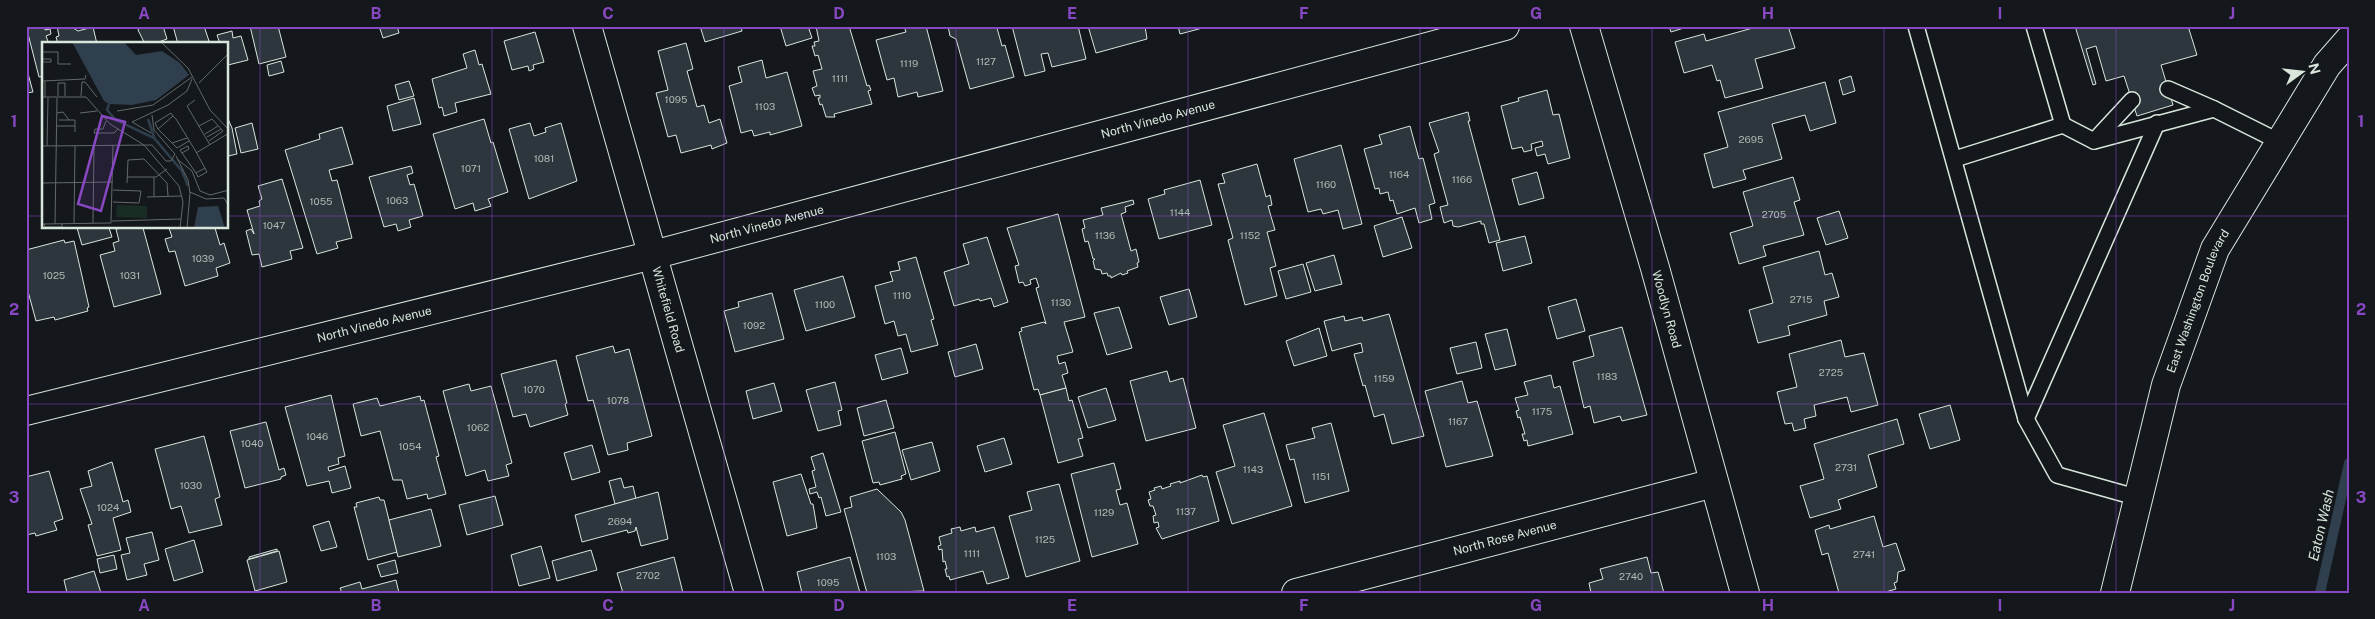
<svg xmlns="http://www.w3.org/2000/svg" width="2375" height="619" viewBox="0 0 2375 619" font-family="'Public Sans',sans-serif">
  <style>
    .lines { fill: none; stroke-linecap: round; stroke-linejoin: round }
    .stream { stroke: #2f3f4d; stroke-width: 10 }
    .building { fill: #2c363c; stroke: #d8e6dc }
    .service-casing { stroke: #d8e6dc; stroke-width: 18 }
    .minor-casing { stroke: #d8e6dc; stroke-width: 30 }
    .secondary-casing { stroke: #d8e6dc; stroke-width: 30 }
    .service { stroke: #14181c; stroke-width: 15 }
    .minor { stroke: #14181c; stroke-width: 28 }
    .secondary { stroke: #14181c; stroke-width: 28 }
    .grid { fill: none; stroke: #8948c3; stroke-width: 1; stroke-opacity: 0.55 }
    .labels { text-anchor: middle; stroke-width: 4; stroke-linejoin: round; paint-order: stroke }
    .number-label { font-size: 10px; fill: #adbab4 }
    .street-label { font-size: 12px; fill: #d8e6dc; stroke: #14181c }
    .water-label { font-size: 14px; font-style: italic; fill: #d8e6dc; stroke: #14181c }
    .inset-river { fill: none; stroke: #2f3f4d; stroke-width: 2.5 }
    .inset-road { fill: none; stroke: #626a69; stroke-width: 1 }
    .view { fill: #8948c3; fill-opacity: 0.15; stroke: #8948c3; stroke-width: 2.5 }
    .inset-edge { fill: none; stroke: #d8e6dc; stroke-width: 2.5 }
    .neatline { fill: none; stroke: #8948c3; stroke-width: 2 }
    .grid-label { font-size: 16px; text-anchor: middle; font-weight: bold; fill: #8948c3 }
  </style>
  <rect width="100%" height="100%" fill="#14181c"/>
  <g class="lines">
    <path class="stream" d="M2320,593L2349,463"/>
  </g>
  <g class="building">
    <path d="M26,26H44L45,30L50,29L51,34L46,36L49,44H44V76L39,77Z"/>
    <path d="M57,26H70L78,31L93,27L97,44H58L56,37L59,36Z"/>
    <path d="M163,26L167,39L153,44H145L138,30L140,26Z"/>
    <path d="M173,26H204L209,41L198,44H178Z"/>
    <path d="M250,26H278L286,57L259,64Z"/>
    <path d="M379,26H397L399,33L383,38Z"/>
    <path d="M700,26H741L742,31L705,42Z"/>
    <path d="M780,26H808L812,38L786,46Z"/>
    <path d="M816,26H849L867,86L869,85L871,90L868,91L872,104L834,114L835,117H826L822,104L820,105L818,98H820V95L815,96L812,88L817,86L813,71L822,69L818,55L815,56L812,46H815L814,42L819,41Z"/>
    <path d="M904,26H926L943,91L918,97L917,92L898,97L894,78L887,80L876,40L906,32Z"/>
    <path d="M948,26H1002L997,28L1002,46L1005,45L1014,77L970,89L956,39L950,36Z"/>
    <path d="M1012,26H1078L1086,59L1052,67L1048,53L1041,54L1045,71L1025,76Z"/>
    <path d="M1088,26H1145L1147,39L1096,53Z"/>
    <path d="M1178,26H1210L1180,34Z"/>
    <path d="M1669,26H1690L1671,32Z"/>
    <path d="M1760,26H1788L1795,48L1755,59L1763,88L1725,98L1720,80L1717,81L1712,65L1684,73L1675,42L1704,34L1706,41Z"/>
    <path d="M2075,26H2188L2197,55L2161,65L2173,105L2137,116L2124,76L2106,81L2096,46L2086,49L2096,84L2093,85Z"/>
    <path d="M232,31L233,38L241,36L248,60L228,65V44H220L217,35Z"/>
    <path d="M535,32L544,62L533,65L534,69L529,71L528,66L512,70L504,41Z"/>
    <path d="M686,43L693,69L687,71L697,107L704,105L709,123L720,119L727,143L712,149L711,145L681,153L676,135L668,137L656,93L668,90L658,51Z"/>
    <path d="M475,50L479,65L482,64L491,94L455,103L457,112L444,116L442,107L439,108L432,79L467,68L463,54Z"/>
    <path d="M762,60L766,78L787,72L802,126L770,135V132L754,136L752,130L741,133L729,86L742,82L738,67Z"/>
    <path d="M281,61L284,72L269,76L267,65Z"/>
    <path d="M26,66L33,92L26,93Z"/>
    <path d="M1851,76L1855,91L1843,95L1839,80Z"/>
    <path d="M409,81L414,96L399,100L395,85Z"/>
    <path d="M1825,82L1836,123L1810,131L1805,115L1772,124L1782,159L1743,170L1746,179L1713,188L1704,154L1728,147L1718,112Z"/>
    <path d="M1547,90L1553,115L1559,114L1570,158L1548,164L1545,154L1537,156L1535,148L1543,146L1542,141L1531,144L1532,150L1524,152L1522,147L1512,149L1501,106L1519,101L1518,98Z"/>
    <path d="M414,98L421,124L393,131L387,106Z"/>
    <path d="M1468,112L1470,121H1468L1500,240L1489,243L1484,224H1481V221L1458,227L1453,226L1452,220L1444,223L1440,207L1448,205L1434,154L1439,152L1429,123Z"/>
    <path d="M228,119L232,128L237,154L228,156Z"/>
    <path d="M484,119L491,143L493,142L508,192L488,199L491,206L475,211L473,203L455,209L433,134Z"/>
    <path d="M252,123L258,149L241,153L235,128Z"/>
    <path d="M530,123L534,136L546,132L545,128L561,123L577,181L529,199L509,129Z"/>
    <path d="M1410,126L1419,159L1423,158L1435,203L1429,205L1432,219L1419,223L1415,208L1397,214L1393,200L1390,201L1388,192L1380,194L1379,188L1375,189L1364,149L1382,144L1379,135Z"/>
    <path d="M342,127L353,164L329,170L332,181L337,180L352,238L336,242L338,248L317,254L285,150L320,139L319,134Z"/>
    <path d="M1341,145L1362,224L1343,229L1338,210L1323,214L1321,209L1308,212L1294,159Z"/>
    <path d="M1257,164L1266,197L1270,195L1272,205L1268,206L1275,230L1267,232L1276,266L1270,268L1277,296L1245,305L1228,240L1233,238L1218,184L1225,183L1222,174Z"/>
    <path d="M411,166L413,173L407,175L410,185L414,184L423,216L409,220L411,227L398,231L396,224L384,227L369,177Z"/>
    <path d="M1537,172L1544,198L1519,205L1512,179Z"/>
    <path d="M1793,177L1800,200L1794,202L1804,235L1763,246L1766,256L1739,264L1730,233L1753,226L1743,192Z"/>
    <path d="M282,179L303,248L290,251L292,259L262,267L259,254L252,255L246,231L251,229L254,234L247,210L260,206L259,201L262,199L258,186Z"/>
    <path d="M1200,180L1212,225L1159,239L1148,199L1165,194L1164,190Z"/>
    <path d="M1133,200L1134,204L1125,207L1126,212L1121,214L1131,251L1136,249L1139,262L1137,263L1138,267L1127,271L1128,273L1122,275L1121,273L1111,278V276H1108L1107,273L1102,274L1101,270L1095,269L1093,261L1095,259H1093L1088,241L1085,242L1082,229L1085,228L1083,220L1103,215L1101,208Z"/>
    <path d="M1839,211L1848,238L1826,245L1817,218Z"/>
    <path d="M1058,214L1085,317L1064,322L1073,352L1057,356L1059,364L1065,362L1068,373L1062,375L1066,388L1040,395L1038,389L1034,390L1019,332L1022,331L1021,328L1044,322L1046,324L1036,288L1039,287L1036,278L1030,280L1031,284L1025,286L1023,282L1019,283L1015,266L1019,265L1007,228Z"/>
    <path d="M1402,217L1412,248L1383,257L1374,226Z"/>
    <path d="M77,228H109L112,237L82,245Z"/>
    <path d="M123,228H143L161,294L114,307L100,255L115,251L113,243L119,241L116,229Z"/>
    <path d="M169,228H215L220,245L224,243L230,263L216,268L218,276L185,286L175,251L169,252L165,239L172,237Z"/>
    <path d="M1525,236L1532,263L1503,271L1496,243Z"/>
    <path d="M987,237L1008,302L994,307L991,298L980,301L979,299L954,306L944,272L969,264L963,244Z"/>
    <path d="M64,240L65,243L74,241L89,307L87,308L88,311L55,320L54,317L36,321L26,284V250Z"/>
    <path d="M1819,251L1825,275L1832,273L1839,297L1824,301L1827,315L1788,326L1790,335L1758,343L1749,310L1773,303L1763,267Z"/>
    <path d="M1334,255L1342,284L1315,291L1306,263Z"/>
    <path d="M916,257L934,319L931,320L938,345L911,352L906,334L898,336L894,321L885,324L875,286L893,281L890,272L900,270L898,262Z"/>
    <path d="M1303,264L1311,292L1286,299L1278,271Z"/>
    <path d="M843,276L855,317L806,331L794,290Z"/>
    <path d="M1189,289L1197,317L1169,325L1160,297Z"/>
    <path d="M772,293L784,339L735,352L724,311L739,307L738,302Z"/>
    <path d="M1576,299L1585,331L1557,339L1548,307Z"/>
    <path d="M1119,307L1132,348L1107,355L1094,313Z"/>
    <path d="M1389,314L1424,436L1392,444L1384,414L1374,417L1365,385L1363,386L1354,354L1363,352L1361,343L1332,351L1324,321L1344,316L1345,321L1362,317L1363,321Z"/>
    <path d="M1622,327L1647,415L1622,421L1620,416L1594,423L1590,406L1584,408L1573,362L1594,356L1589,336Z"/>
    <path d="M1319,328L1327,356L1294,366L1286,341Z"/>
    <path d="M1507,329L1516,365L1495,370L1485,334Z"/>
    <path d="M1841,340L1845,357L1864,353L1878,405L1851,412L1847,397L1814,405L1816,416L1804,419L1806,428L1794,431L1792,423L1785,424L1777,392L1797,387L1789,354Z"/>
    <path d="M1476,342L1482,368L1457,374L1450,348Z"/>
    <path d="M976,344L983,369L955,377L948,352Z"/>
    <path d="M613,346L615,353L629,349L652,436L627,443L628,450L608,455L593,400L588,401L576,356Z"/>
    <path d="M901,348L908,373L882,380L875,355Z"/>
    <path d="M556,360L567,403L565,404L568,415L530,427L526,414L513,417L501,374Z"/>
    <path d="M1167,371L1170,382L1183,378L1196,428L1146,441L1130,381Z"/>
    <path d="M1551,375L1554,388L1560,386L1573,434L1528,446L1527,440L1524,441L1522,434H1525L1520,417L1518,418L1516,411L1519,410L1515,398L1528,395L1524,382Z"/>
    <path d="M1462,381L1468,403L1477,401L1493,456L1446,467L1425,391Z"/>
    <path d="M835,382L842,410L838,411L841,425L818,431L806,390Z"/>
    <path d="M774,383L782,411L753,419L746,391Z"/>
    <path d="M469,384L471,391L491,386L512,463L506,465L509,476L488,481L485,470L466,476L443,391Z"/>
    <path d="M1066,388L1069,401L1072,400L1083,438L1078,439L1083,456L1058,463L1040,395Z"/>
    <path d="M1106,388L1116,420L1088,428L1078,397Z"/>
    <path d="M331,395L345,456L338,458L339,464L328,467L329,471L345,466L351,488L332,493L329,481L307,486L285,407Z"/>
    <path d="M420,396L421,401L424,400L439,456L436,457L446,494L428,499L427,494L407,499L402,480H393L380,431L361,436L353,404L377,398L380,406Z"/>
    <path d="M886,400L894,428L864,436L857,408Z"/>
    <path d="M1950,405L1960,440L1930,449L1919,414Z"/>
    <path d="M1264,413L1292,506L1232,524L1216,472L1235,466L1223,425Z"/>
    <path d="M1897,419L1904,444L1868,455L1877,487L1838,500L1841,509L1810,518L1800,486L1824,479L1814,444Z"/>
    <path d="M266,422L279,470L284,468L286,475L281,477V479L245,488L230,431Z"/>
    <path d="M1331,423L1349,491L1305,503L1294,459L1290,460L1286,445L1315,438L1312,428Z"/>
    <path d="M895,432L906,474L901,476L902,479L880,485L879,482L873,483L862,441Z"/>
    <path d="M204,436L220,497L215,499L222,525L189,533L181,506L171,509L155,449Z"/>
    <path d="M1004,438L1012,464L985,472L977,446Z"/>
    <path d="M932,442L940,471L911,480L902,450Z"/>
    <path d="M592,445L600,472L572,480L564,453Z"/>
    <path d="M823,453L841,512L826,516L821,497L819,498L817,492L810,494L809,489L816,487L812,471L815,470L811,457Z"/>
    <path d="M112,462L123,502L128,500L131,512L113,518L121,550L97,556L88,525L92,524L80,489L92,486L88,471Z"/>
    <path d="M1114,463L1121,489L1116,490L1120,505L1127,503L1138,544L1092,557L1071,474Z"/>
    <path d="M49,471L63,519L54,522L57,530L36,536L35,533L26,535V477Z"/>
    <path d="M801,474L811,504H813L817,528L787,536L773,482Z"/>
    <path d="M1202,475L1203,477L1207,476L1219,521L1162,539L1156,528L1159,527L1158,522L1154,523L1153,516L1156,515L1153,506H1150L1148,500L1151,499L1149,492L1155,490L1154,488L1161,486L1162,489L1171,486L1170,484L1180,481V483Z"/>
    <path d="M621,478L624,488L633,486L636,499L615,504L609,481Z"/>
    <path d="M1059,484L1080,561L1026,577L1009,516L1032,510L1027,492Z"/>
    <path d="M877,489L901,512L905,520L924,591L867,593L844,509L852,507L850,497Z"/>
    <path d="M658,492L668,539L641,546L636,527L635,531L628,533L627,530L582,542L575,515Z"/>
    <path d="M495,496L503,525L467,535L459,505Z"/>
    <path d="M379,497L380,500H384L397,552L368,560L354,507H357L356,503Z"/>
    <path d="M431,509L441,546L398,557L389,520Z"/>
    <path d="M1874,516L1883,547L1896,543L1905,570L1898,572L1897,582L1894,583L1896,589L1882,593H1839L1828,553L1822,555L1815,530L1829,525L1830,529Z"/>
    <path d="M329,521L337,547L321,551L313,526Z"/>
    <path d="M960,527L961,531L975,527L976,532L994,527L1009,578L987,584L983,571L950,580L949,576L947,577L945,569H947L945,561L943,562L942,549L939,550L938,546L941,545L939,537L952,533L951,529Z"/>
    <path d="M152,532L159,560L144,564L147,575L127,580L121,555L130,553L126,538Z"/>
    <path d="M194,540L203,572L174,581L165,549Z"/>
    <path d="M541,546L550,578L519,586L511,555Z"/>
    <path d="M277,549V551L249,559V557Z"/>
    <path d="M591,550L597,570L557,581L552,561Z"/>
    <path d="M279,551L287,582L255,591L247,560Z"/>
    <path d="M114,555L117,569L100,573L97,559Z"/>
    <path d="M674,557L683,593H623L617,573Z"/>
    <path d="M850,557L860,593H802L797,572Z"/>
    <path d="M1647,557L1651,573L1658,572L1664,593H1591L1589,583L1603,579L1600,569Z"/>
    <path d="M395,560L398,573L381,577L377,565Z"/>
    <path d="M94,571L101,593H67L64,580Z"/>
    <path d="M396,580L399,593H342L340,588L360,582L362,589Z"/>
  </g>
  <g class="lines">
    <g class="service-casing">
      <g id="service">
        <path d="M1916,26L2026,419L2057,475L2139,498"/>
        <path d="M2034,26L2063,125L2094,141L2214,109L2280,142"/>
        <path d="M2168,89L2214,109"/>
        <path d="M2094,141L2132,100"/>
        <path d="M1955,159L2063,125"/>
        <path d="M2026,419L2157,123"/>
      </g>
    </g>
    <g class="minor-casing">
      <g id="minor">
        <path id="s1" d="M587,26L749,593"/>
        <path id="s2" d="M1584,26L1655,268L1745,593"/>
        <path id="s3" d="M26,411L653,255L1505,26"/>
        <path id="s4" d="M1296,593L1714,483"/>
      </g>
    </g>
    <g class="secondary-casing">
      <g id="secondary">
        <path id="s5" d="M2115,593L2166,385L2215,249L2327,65L2349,40"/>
      </g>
    </g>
    <use href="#service" class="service"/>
    <use href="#minor" class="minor"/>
    <use href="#secondary" class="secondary"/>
  </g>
  <path class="grid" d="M260,26V593M492,26V593M724,26V593M956,26V593M1188,26V593M1420,26V593M1652,26V593M1884,26V593M2116,26V593M26,216H44M228,216H2349M26,404H2349"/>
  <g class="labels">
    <g class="number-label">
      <text x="986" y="65">1127</text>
      <text x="909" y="67">1119</text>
      <text x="840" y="82">1111</text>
      <text x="676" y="103">1095</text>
      <text x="765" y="110">1103</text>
      <text x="1751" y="143">2695</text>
      <text x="544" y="162">1081</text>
      <text x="471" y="172">1071</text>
      <text x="1399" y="178">1164</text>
      <text x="1462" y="183">1166</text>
      <text x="1326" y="188">1160</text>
      <text x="397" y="204">1063</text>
      <text x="321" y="205">1055</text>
      <text x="1180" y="216">1144</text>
      <text x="1774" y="218">2705</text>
      <text x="274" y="229">1047</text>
      <text x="1105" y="239">1136</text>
      <text x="1250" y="239">1152</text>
      <text x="203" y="262">1039</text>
      <text x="54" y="279">1025</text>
      <text x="130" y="279">1031</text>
      <text x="902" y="299">1110</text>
      <text x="1801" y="303">2715</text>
      <text x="1061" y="306">1130</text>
      <text x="825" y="308">1100</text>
      <text x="754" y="329">1092</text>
      <text x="1831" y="376">2725</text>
      <text x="1607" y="380">1183</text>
      <text x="1384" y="382">1159</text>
      <text x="534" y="393">1070</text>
      <text x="618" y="404">1078</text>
      <text x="1542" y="415">1175</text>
      <text x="1458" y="425">1167</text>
      <text x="478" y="431">1062</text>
      <text x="317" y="440">1046</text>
      <text x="252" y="447">1040</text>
      <text x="410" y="450">1054</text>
      <text x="1846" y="471">2731</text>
      <text x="1253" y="473">1143</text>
      <text x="1321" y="480">1151</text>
      <text x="191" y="489">1030</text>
      <text x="108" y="511">1024</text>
      <text x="1186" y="515">1137</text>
      <text x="1104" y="516">1129</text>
      <text x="620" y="525">2694</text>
      <text x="1045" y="543">1125</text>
      <text x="972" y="557">1111</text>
      <text x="1864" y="558">2741</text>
      <text x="886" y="560">1103</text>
      <text x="648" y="579">2702</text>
      <text x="1631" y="580">2740</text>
      <text x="828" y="586">1095</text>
    </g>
    <g class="street-label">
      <text dy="4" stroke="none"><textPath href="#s3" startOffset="1169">North Vinedo Avenue</textPath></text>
      <text dy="4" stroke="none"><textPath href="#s3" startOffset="764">North Vinedo Avenue</textPath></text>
      <text dy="4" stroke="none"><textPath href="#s5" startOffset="304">East Washington Boulevard</textPath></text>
      <text dy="4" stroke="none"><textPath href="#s1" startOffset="295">Whitefield Road</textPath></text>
      <text dy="4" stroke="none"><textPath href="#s2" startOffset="295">Woodlyn Road</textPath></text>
      <text dy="4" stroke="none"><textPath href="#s3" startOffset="359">North Vinedo Avenue</textPath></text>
      <text dy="4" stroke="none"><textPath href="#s4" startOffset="216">North Rose Avenue</textPath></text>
    </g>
    <g class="water-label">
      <text transform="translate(2321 525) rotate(-77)" y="5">Eaton Wash</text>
    </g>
  </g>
  <g transform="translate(42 42)">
    <rect width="186" height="186" fill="#14181c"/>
    <path d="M75,163L105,164V176L74,175Z" fill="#1a2d24"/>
    <path d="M30,0H82L94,13L120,9L138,21L147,33L114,58L90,63L67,62L62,59ZM176,164L183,186H152L156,165Z" fill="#2f3f4d"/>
    <path class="inset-river" d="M67,62L65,68L74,78L112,96L140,129L146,144M106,77L112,95"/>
    <path class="inset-road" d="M119,0L146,26L168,68L187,88M0,10H16V22H29M0,17H9V20H0M0,39L43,37L44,33M3,39V55M157,41L187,11M16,54V41H23V54M39,54L40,40H43L55,55M0,55H44L68,82L102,103L137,144L141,160L138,186M153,58L145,64L168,103M75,69L111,63L150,35M15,71L21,70L27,78M38,71L55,69M131,74L116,87L113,81L129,71L131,74L134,77L153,108L165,130L156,135L154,131L163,126M17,78H33V90M64,79L61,87H53L52,91H72L76,87M15,84H33M157,84L170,77L181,89L167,99M116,87L135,106L147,99M109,91L90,80L126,63L145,49L150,37M163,92L176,84M165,95L179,87M130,101L145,96M0,104L110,103L124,119H129L133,112L112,88L110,73M5,104L6,56M140,111L138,108L146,104L147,107L140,111L154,131M154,111L187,91M134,114L146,138L148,151L145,186M135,117L150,129L158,149L168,153L187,148M85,135H114L125,127M112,135V155M0,141L71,140M85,141L86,118L102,117L125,141L126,154M71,148L99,149L97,161L71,160M148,150L164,157L182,156L187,164M105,155L139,154M70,179L139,177M32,181L33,104M51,181L52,104M0,182L69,181L71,103M2,182L3,185H20V182M13,182L15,56"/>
    <path class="view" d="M60,74L83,80L59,169L36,162Z"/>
    <rect width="186" height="186" class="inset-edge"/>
  </g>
  <rect width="2375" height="619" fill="none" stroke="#14181c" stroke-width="55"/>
  <g transform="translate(2302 72) rotate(75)" stroke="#14181c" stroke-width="4" paint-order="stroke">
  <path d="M0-4L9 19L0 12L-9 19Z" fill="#d8e6dc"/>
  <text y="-8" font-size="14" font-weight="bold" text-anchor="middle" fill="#d8e6dc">N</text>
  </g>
  <rect x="28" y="28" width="2320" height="564" class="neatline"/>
  <g class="grid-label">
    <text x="144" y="19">A</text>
    <text x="376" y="19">B</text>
    <text x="608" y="19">C</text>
    <text x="839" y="19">D</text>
    <text x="1072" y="19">E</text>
    <text x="1304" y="19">F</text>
    <text x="1536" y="19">G</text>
    <text x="1768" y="19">H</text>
    <text x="2000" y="19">I</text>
    <text x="2232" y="19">J</text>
    <text x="14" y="127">1</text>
    <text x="2361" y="127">1</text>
    <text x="14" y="315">2</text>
    <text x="2361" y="315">2</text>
    <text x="14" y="503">3</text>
    <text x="2361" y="503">3</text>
    <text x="144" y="611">A</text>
    <text x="376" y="611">B</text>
    <text x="608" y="611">C</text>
    <text x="839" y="611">D</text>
    <text x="1072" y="611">E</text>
    <text x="1304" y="611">F</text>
    <text x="1536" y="611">G</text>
    <text x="1768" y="611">H</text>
    <text x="2000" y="611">I</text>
    <text x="2232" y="611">J</text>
  </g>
</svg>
